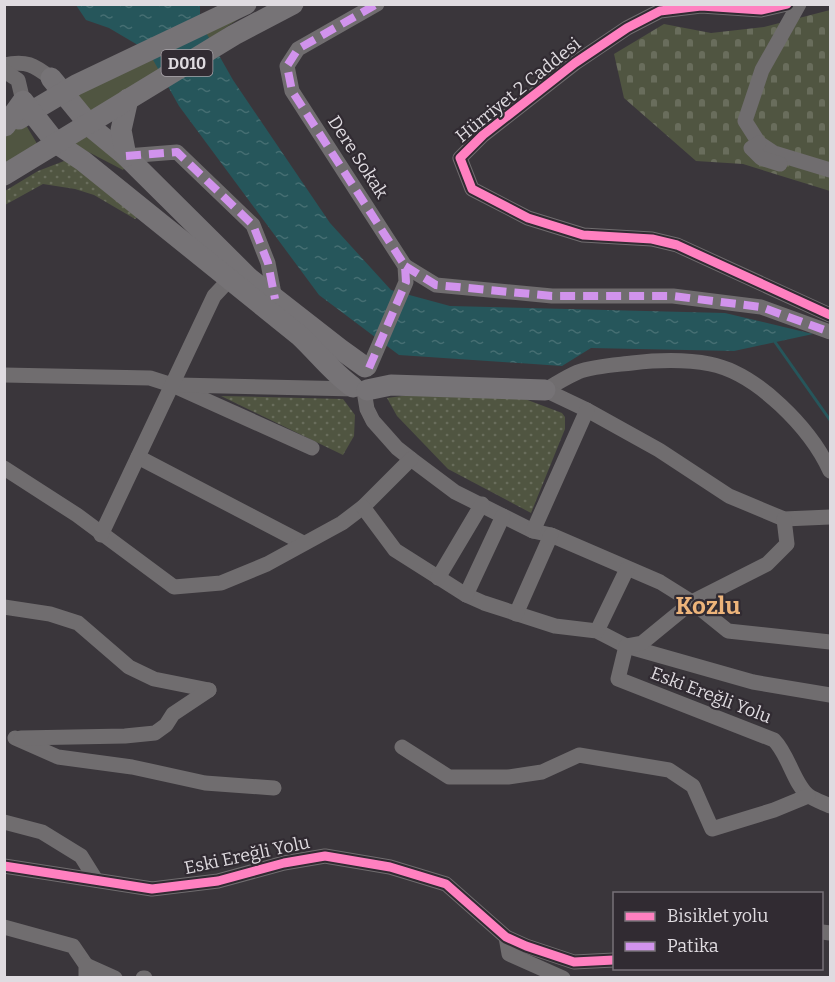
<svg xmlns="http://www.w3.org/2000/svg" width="835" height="982" viewBox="0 0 835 982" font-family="Bitter,serif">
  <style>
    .green { fill: #505541 }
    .cemetery { fill: url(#cemetery-stones) }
    .park { fill: url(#park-dots) }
    .water { fill: url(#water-ripples) }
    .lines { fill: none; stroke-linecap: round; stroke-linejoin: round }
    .stream { stroke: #26565b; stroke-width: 3 }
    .minor { stroke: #706d6f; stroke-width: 15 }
    .highway { stroke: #767376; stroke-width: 21 }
    .quiet { stroke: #d193ec; stroke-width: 8; stroke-dasharray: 15 8; stroke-linecap: butt }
    .cycleway-casing { stroke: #312b32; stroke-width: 13 }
    .cycleway { stroke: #ff80c0; stroke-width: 9 }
    .labels { text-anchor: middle; stroke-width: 4.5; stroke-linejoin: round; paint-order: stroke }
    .shield { fill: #312b32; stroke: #aba6ac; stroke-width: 1.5 }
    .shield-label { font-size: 16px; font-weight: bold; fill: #dfdbe0 }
    .street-label { font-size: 18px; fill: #dfdbe0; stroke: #312b32 }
    .district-label { font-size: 24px; font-weight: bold; fill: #edb47a; stroke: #312b32 }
  </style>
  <defs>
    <pattern id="cemetery-stones" width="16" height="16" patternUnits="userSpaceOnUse" patternTransform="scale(1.5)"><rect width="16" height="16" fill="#505541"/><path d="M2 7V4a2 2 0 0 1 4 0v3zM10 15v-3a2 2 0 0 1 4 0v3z" fill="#696d5c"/></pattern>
    <pattern id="park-dots" width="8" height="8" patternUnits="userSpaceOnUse" patternTransform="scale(1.5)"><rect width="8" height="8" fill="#505541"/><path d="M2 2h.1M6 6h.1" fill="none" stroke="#696d5c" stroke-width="1.8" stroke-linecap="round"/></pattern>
    <pattern id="water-ripples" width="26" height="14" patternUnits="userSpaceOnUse" patternTransform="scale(1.5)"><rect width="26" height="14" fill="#26565b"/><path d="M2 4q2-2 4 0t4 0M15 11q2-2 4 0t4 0" fill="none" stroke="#456e72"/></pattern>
  </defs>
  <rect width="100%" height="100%" fill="#3a363b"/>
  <g class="green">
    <path d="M240,18L91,118L74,91Z"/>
    <path d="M23,120L39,147L5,167V132Z"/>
    <path d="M85,133L126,166L123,170L71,143Z"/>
  </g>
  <path class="cemetery" d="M830,10V191L743,164L696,161L624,98L614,54L664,24L711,33L764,27Z"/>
  <g class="park">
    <path d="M64,161L76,163L141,215L135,219L94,195L75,189L43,184L5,205V191L38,171Z"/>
    <path d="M416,394L525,399L562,413L565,417V429L531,513L448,469L397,416L387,398Z"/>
    <path d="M221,396L343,399L355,415L354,436L343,455Z"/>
  </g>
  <path class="water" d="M76,5H200V22L233,80L330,223L391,290L450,306L725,313L813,334L734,351L591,348L562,366L399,355L319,295L179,106L148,51L109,28L86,20Z"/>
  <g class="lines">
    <path class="stream" d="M775,342L830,420"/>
    <g class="minor">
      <path d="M787,4L761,10L701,6L660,11L627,28L575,63L483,135L460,158L472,189L528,218L583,235L652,239L677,245L830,315"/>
      <path d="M799,4L762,70L745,121L759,143L774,153L830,170"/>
      <path d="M4,65C26,60 34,65 51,78"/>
      <path d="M4,71L18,80L23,101"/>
      <path d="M759,143L751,148L761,158L780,164"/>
      <path d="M126,156L177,152L253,225L268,263L275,299"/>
      <path d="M405,266L436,285L552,296H673L761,307L830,332"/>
      <path d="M369,368L406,282L405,266L292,91L287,66L298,49L377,4"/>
      <path d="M4,375L150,378L172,385L312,448"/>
      <path d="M178,385L356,389"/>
      <path d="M545,390C556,384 566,377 578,372C594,366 615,365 632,363C658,360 684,359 710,364C757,373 811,429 830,471"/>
      <path d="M545,390L587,410L659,450L729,496L784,519L830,517"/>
      <path d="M364,391L367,409L373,421L397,448L411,459L455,492L533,531L551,535L660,582L692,602L728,631L830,642"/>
      <path d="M138,457L303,543"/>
      <path d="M4,468L77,515L174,587L221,583L267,564L342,523L363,507L411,459"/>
      <path d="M363,507L395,550L466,595L484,603L555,626L597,631L626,646L753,682L830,695"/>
      <path d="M784,519L787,544L767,564L692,602L642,643L626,646L618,679L774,740C789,755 794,785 809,796C815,800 824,803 830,806"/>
      <path d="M533,531L587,410"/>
      <path d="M101,535L214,296L229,280"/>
      <path d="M438,578L482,504"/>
      <path d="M466,595L503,516"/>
      <path d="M4,607L50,614L78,623L129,667L154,679L209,690"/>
      <path d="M516,614L551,535"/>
      <path d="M597,631L627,569"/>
      <path d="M15,738L58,757L132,767L205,783L274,788"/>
      <path d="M21,738L125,736L155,733L166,725L173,714L209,690"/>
      <path d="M402,747L449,777H508L542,772L579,755L669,770L693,786L712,829L774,810L808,796"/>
      <path d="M4,822L42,832L81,856L96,880"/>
      <path d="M4,866L152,889L218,881L284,863L325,856L390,867L446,884L506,937L526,946L574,962L614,960"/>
      <path d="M4,927L73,946L86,965V978"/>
      <path d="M822,932L830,933"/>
      <path d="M506,937L509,954L563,978"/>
      <path d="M86,965L115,978"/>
      <path d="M143,978H145"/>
    </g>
    <g class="highway">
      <path d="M51,78L92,128L126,156L249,278L340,349L365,367"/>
      <path d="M19,119L76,85L246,4"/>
      <path d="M5,126L23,101L56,143L83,161L300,336C318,353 333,373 353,387"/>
      <path d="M126,156L121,130L128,99"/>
      <path d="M4,175L234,35L293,4"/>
      <path d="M367,390L391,385L545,390"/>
    </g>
    <g class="quiet">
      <path d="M126,156L177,152L253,225L268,263L275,299"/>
      <path d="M405,266L436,285L552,296H673L761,307L830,332"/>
      <path d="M369,368L406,282L405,266L292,91L287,66L298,49L377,4"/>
    </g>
    <g class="cycleway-casing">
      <g id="cycleway">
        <path d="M787,4L761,10L701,6L660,11L627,28L575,63L483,135L460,158L472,189L528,218L583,235L652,239L677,245L830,315"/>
        <path d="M4,866L152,889L218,881L284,863L325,856L390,867L446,884L506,937L526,946L574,962L614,960"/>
      </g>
    </g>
    <use href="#cycleway" class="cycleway"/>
  </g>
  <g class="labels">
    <rect class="shield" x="161.5" y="50" width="51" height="26" rx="4.5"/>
    <g class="shield-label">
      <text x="187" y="69">D010</text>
    </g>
    <g class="street-label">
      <text transform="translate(518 90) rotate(-39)" y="6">Hürriyet 2 Caddesi</text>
      <text transform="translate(358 157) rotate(57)" y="6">Dere Sokak</text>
      <text transform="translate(711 695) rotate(21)" y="6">Eski Ereğli Yolu</text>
      <text transform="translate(247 855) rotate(-12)" y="6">Eski Ereğli Yolu</text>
    </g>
    <g class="district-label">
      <text x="708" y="614">Kozlu</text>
    </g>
  </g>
  <rect width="835" height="982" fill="none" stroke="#dfdbe0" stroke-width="12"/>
  <rect x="613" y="892" width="210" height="78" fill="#312b32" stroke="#777178" stroke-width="1.5"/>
  <rect x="625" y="912" width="30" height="9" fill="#ff80c0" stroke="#777178" stroke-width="1.5"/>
  <text x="667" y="922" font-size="18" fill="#dfdbe0">Bisiklet yolu</text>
  <rect x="625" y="942" width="30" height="9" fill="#d193ec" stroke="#777178" stroke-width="1.5"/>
  <text x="667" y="952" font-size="18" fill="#dfdbe0">Patika</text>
</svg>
